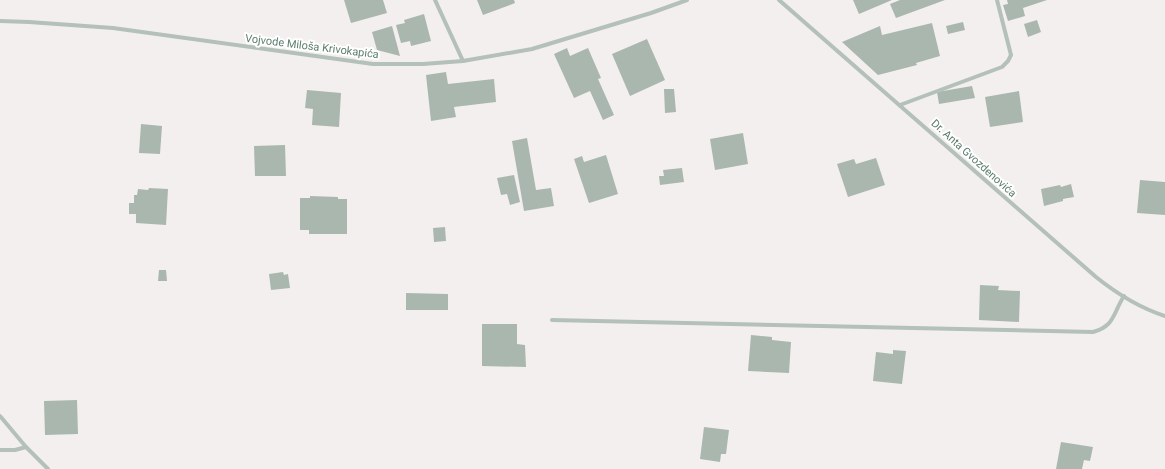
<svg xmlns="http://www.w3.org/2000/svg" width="1165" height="469" viewBox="0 0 1165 469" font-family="Roboto,sans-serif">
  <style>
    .building { fill: #a9b7af }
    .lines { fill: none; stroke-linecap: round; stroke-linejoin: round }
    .minor { stroke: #b4c0ba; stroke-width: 4 }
    .labels { text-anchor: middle; stroke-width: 4; stroke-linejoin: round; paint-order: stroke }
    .street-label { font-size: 11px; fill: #5c7d6c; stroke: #fff }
  </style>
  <rect width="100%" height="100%" fill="#f4efef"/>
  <g class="building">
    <path d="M344,0H383L387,13L351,23Z"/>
    <path d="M477,0H514L515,3L483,15Z"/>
    <path d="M853,0H892L859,14Z"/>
    <path d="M900,0H945L896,18L890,4Z"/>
    <path d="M1007,0H1047L1023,8L1025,16L1008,21L1003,5L1008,4Z"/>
    <path d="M424,14L431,41L411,46L410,41L401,43L396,25L405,23L404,20Z"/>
    <path d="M1037,20L1041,32L1028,37L1024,24Z"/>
    <path d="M963,22L965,30L948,34L946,26Z"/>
    <path d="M932,23L940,56L916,63L917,65L878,75L842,42L880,26L882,35Z"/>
    <path d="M392,26L400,56L377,50L372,32Z"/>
    <path d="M647,39L665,80L630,96L612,54Z"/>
    <path d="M567,48L570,56L588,48L601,78L598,79L614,115L603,120L590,91L574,98L554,54Z"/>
    <path d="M446,72L448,84L494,79L496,102L454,107L456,117L431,121L426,75Z"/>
    <path d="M972,86L975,98L939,104L937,92Z"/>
    <path d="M664,89H674L676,112L665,113Z"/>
    <path d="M307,90L341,93L339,127L312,125L313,109L305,108Z"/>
    <path d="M1019,91L1023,122L990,127L985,97Z"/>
    <path d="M141,124L162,126L160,154L139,153Z"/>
    <path d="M743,133L748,164L715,170L710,139Z"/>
    <path d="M527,138L536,190L551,188L554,206L524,211L512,141Z"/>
    <path d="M285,145L286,176H255L254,146Z"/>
    <path d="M606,155L618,194L589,203L574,159L582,156L584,162Z"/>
    <path d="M876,158L885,185L848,197L837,164L854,159L856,164Z"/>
    <path d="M682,168L684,182L660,185L659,176H664L663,170Z"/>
    <path d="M514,175L520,202L510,205L507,194L501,195L497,178Z"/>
    <path d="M1140,180L1165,182V215L1137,213Z"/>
    <path d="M1071,184L1074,197L1063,199V201L1044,206L1041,189L1060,185L1061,187Z"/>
    <path d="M149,188L168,189L166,225L136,223V214H129V203H134V195H137L138,189L148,190Z"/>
    <path d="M310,196L338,197V199H347V234H309V230H300V198H310Z"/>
    <path d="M445,227L446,241L434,242L433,228Z"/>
    <path d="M159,270H166L167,281H158Z"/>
    <path d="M283,272L284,275L288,274L290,288L271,290L269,274Z"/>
    <path d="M980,285L999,286L998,290L1020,291L1019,322L979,320Z"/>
    <path d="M406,293L448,294V310H406Z"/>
    <path d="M482,324H517V344L525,345L526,367L482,366Z"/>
    <path d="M751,335L772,337V340L791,342L789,373L748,371Z"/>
    <path d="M893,350L906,351L902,384L873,381L876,352L893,354Z"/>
    <path d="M77,400L78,434L45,435L44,401Z"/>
    <path d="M704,427L729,430L726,454H721L720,462L700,459Z"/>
    <path d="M1061,442L1093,447L1090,461L1084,460L1082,469H1056Z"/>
  </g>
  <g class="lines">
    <g class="minor">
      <path d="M435,0L463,61"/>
      <path d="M779,0L1096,277C1116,293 1140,308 1165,316"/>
      <path d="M0,21L29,22L113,28L373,64H423L463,61L532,49L651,13L687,0"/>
      <path d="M900,105L1002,67L1008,61L1011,55L997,0"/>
      <path d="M552,320L1093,332C1115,326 1113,313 1124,296"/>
      <path d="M0,416L26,447L48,469"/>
      <path d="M0,450H15L26,447"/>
    </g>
  </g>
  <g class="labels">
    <g class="street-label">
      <text transform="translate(312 46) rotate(7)" y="4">Vojvode Miloša Krivokapića</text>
      <text transform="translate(974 158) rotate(42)" y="4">Dr. Anta Gvozdenovića</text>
    </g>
  </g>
</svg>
